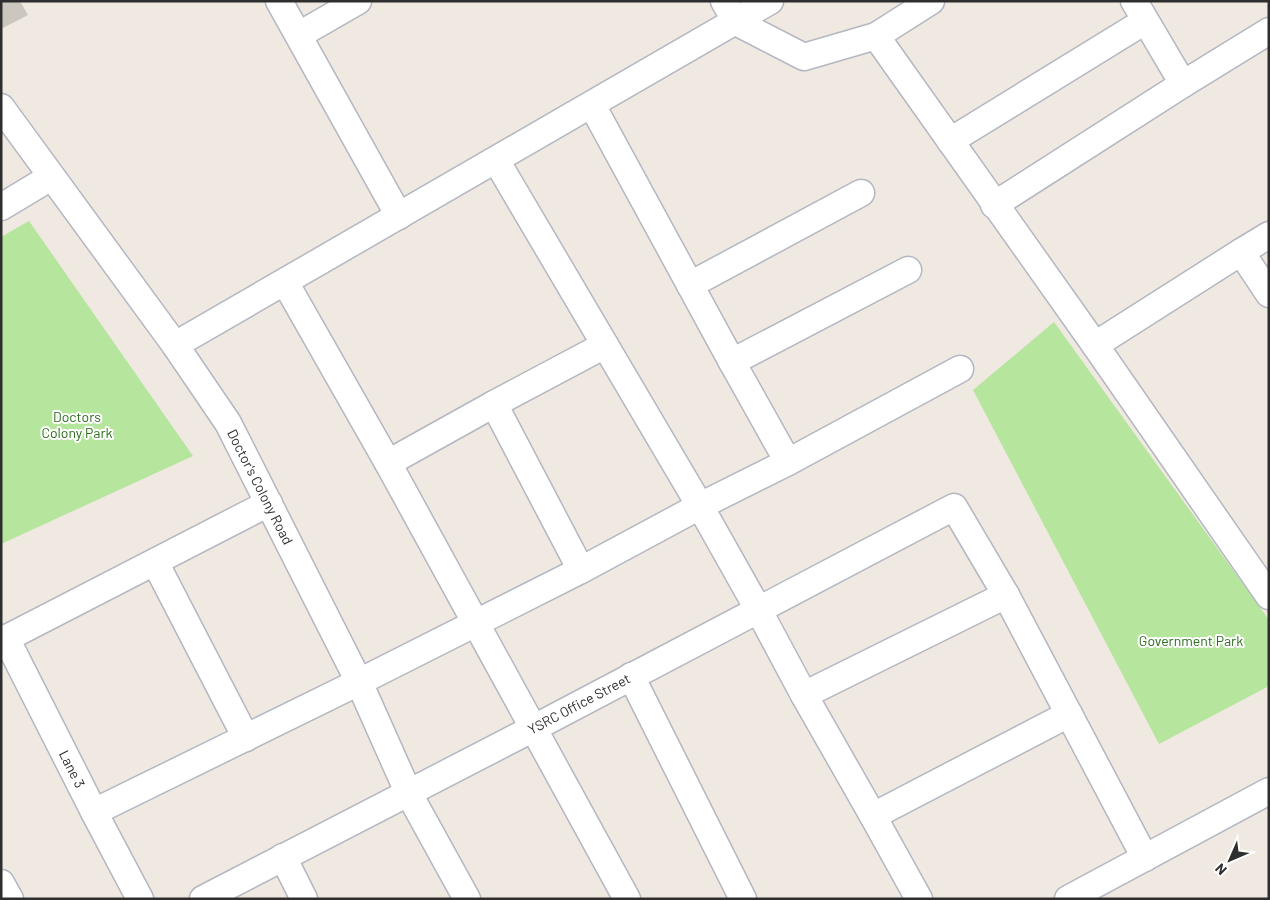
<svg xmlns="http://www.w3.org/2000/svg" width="1270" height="900" viewBox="0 0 1270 900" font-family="Barlow,sans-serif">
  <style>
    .green { fill: #b6e59e }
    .building { fill: #cbc7bf }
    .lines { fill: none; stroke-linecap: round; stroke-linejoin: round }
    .minor-casing { stroke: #b4b7c1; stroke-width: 29 }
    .minor { stroke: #fff; stroke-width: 26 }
    .labels { text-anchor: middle; stroke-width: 4; stroke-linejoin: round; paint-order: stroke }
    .park-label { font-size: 14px; fill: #2c6e1b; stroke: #fff }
    .street-label { font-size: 14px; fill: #2e2e2e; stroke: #fff }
  </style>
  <rect width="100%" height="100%" fill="#efe9e1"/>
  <g class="green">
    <path d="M29,221L193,456L1,544V237Z"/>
    <path d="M1054,322L1269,620V686L1159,744L973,390Z"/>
  </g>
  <path class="building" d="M1,1H20L28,15L1,29Z"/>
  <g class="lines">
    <g class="minor-casing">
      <g id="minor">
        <path d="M279,1L399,216"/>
        <path d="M724,1L736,22L804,57L876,36L931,1"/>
        <path d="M1134,1L1183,84"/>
        <path d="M299,35L358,1"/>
        <path d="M876,36L1095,345L1269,596"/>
        <path d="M592,105L732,362L908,270"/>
        <path d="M1,107L175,345L228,423L359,682L408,792L467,899"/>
        <path d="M950,141L1145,21"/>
        <path d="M496,160L700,506L758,609L804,695L873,816L919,899"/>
        <path d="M994,205L1183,84L1269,31"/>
        <path d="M1,207L51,177"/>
        <path d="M1241,252L1269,235"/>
        <path d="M285,282L388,463L627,899"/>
        <path d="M690,285L861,193"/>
        <path d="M175,345L770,1"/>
        <path d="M1095,345L1241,252L1269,294"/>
        <path d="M494,404L605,345"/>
        <path d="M788,462L960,369"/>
        <path d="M388,463L494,404L581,570"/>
        <path d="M155,562L246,738"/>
        <path d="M6,638L94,812L140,899"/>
        <path d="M1,641L269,503"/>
        <path d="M631,676L743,899"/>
        <path d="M804,695L1006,595"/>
        <path d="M94,812L359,682L581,570L700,506L788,462L732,362"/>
        <path d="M873,816L1069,714"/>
        <path d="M283,857L304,899"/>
        <path d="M1,883L10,899"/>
        <path d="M203,899L534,728L954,507L1006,595L1145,858"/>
        <path d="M1068,899L1269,791"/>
      </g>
    </g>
    <use href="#minor" class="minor"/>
  </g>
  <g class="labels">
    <g class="park-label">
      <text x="77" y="422">Doctors<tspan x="77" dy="16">Colony Park</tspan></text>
      <text x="1191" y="646">Government Park</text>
    </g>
    <g class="street-label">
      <text transform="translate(260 487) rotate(63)" y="5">Doctor's Colony Road</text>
      <text transform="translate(579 704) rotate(-28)" y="5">YSRC Office Street</text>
      <text transform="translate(72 769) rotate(63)" y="5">Lane 3</text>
    </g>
  </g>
  <rect width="1270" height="900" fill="none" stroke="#2e2e2e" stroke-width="5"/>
  <g transform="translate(1230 860) rotate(225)" stroke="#ffffff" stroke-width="4" paint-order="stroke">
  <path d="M0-4L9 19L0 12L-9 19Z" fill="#2e2e2e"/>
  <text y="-8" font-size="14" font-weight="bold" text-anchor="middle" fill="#2e2e2e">N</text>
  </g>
</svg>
